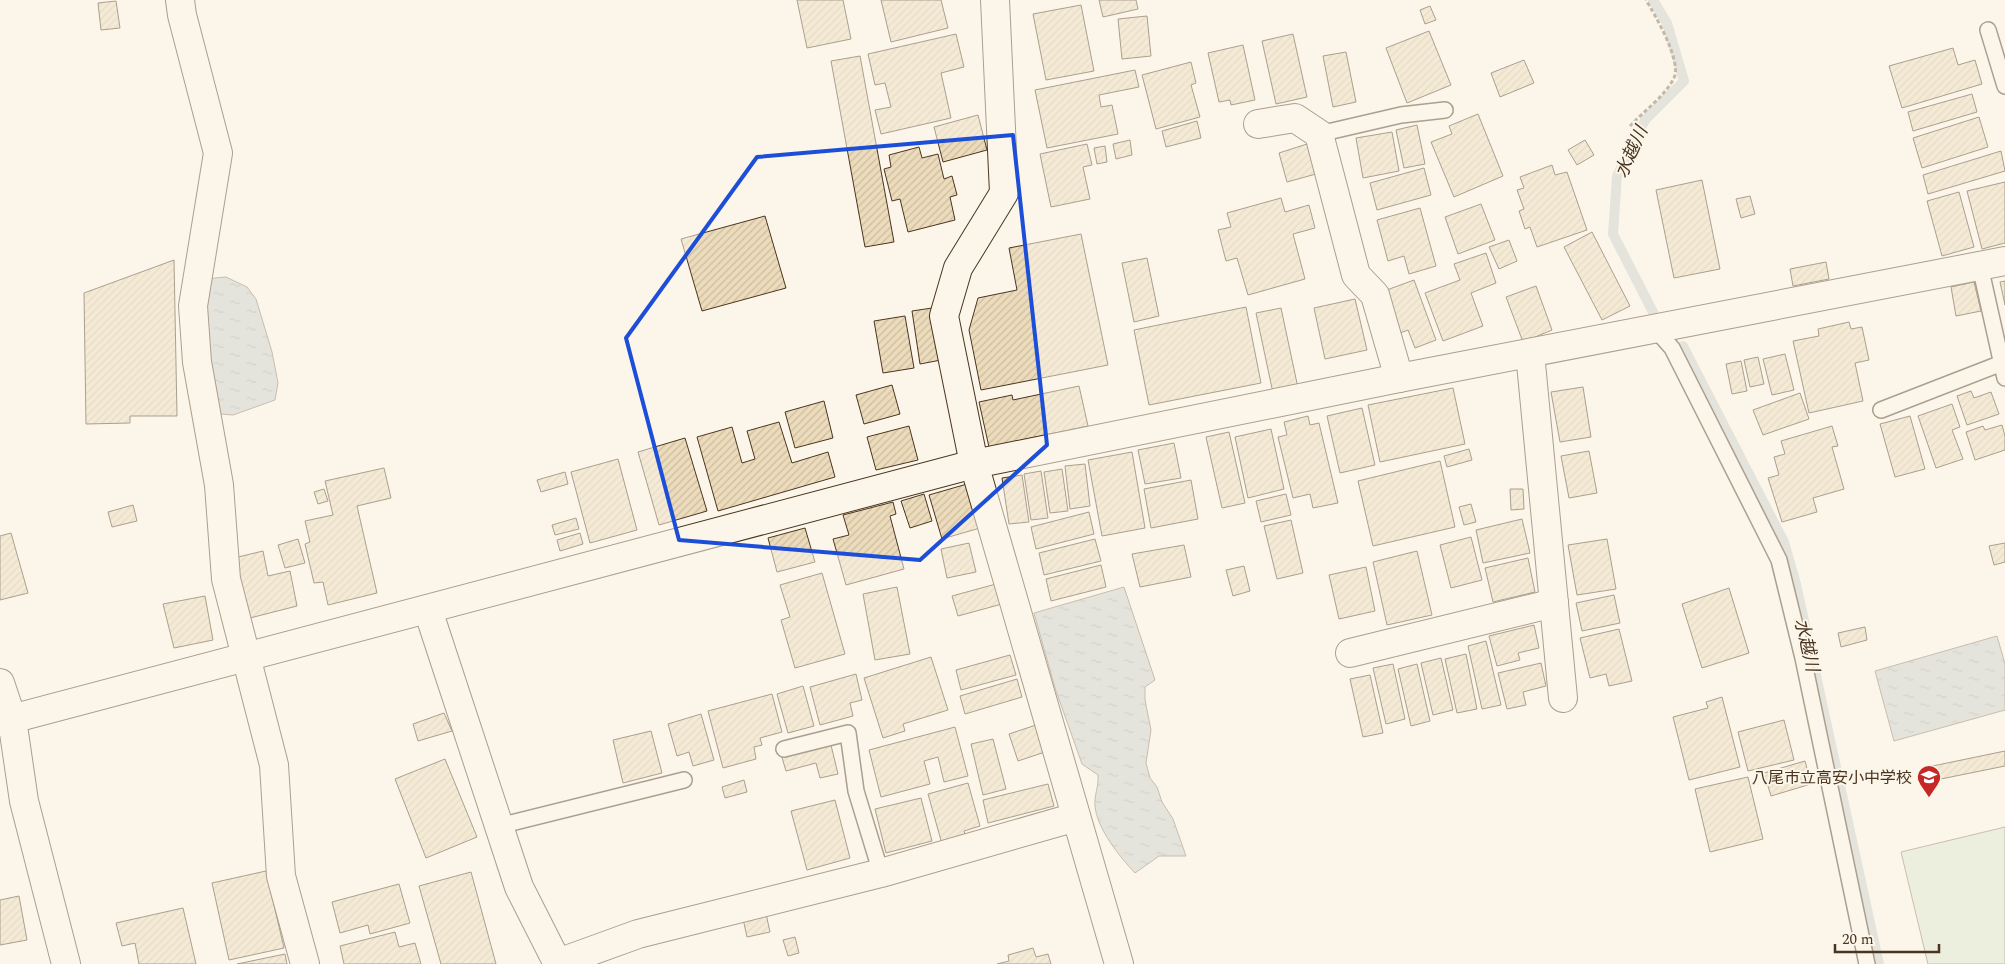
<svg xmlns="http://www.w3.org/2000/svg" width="2005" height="964" viewBox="0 0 2005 964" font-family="Spectral,'Noto Sans JP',serif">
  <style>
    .pitch { fill: #dce7d0; stroke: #887966 }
    .water { fill: url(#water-ripples); stroke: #887966 }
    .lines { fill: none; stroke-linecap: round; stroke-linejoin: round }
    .stream { stroke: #c9cecd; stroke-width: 10 }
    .building { fill: url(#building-hatch); stroke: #4a3520 }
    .service-casing { stroke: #4a3520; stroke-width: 18 }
    .minor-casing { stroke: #4a3520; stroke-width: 30 }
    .path { stroke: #7f6f5c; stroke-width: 3; stroke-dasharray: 4 2.5; stroke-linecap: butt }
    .service { stroke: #fbf6e9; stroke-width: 15 }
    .minor { stroke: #fbf6e9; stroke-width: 28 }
    .marked { fill: none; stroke: #1d4ed8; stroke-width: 4; stroke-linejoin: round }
    .labels { text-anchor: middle; stroke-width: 4; stroke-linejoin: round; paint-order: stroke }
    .poi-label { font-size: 16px; fill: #4a3520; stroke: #fbf6e9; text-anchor: end }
    .water-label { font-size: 18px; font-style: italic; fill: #4a3520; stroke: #fbf6e9 }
  </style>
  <defs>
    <pattern id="water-ripples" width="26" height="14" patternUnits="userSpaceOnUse" patternTransform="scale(1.25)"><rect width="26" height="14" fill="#c9cecd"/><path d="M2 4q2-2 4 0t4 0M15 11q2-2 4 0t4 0" fill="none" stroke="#a5a8a6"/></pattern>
    <pattern id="building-hatch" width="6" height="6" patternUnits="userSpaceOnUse" patternTransform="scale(1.25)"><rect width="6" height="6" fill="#ecdcbc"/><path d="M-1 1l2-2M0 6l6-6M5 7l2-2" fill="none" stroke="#ccbda1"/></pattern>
  </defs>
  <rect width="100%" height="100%" fill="#fbf6e9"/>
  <path class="pitch" d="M2005,827V964H1928L1901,852Z"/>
  <g class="water">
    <path d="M226,277L247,287L256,299L272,352L278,383L275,400L233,415L221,414L209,377L205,279Z"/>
    <path d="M1124,587L1155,680L1145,687V700L1151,730L1146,763L1150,778L1157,787L1162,802L1173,819L1186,856H1159L1135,873C1120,857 1097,829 1095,806C1094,795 1099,786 1098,775L1082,764L1055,688L1034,613Z"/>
    <path d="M1997,636L2005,664V710L1894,741L1875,671Z"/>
  </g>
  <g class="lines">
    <g class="stream">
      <path d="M1653,0L1667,23L1684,81L1645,120L1617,176L1613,234L1655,316"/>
      <path d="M1683,346L1784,542L1796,584L1879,964"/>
    </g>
  </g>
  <g class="building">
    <path d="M797,0H843L851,39L807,48Z"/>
    <path d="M881,0H941L948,28L891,42Z"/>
    <path d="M1099,0H1136L1138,9L1103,17Z"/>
    <path d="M116,1L120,28L101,30L98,3Z"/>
    <path d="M1081,5L1094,71L1046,80L1033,14Z"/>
    <path d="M1430,6L1436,20L1425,24L1420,10Z"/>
    <path d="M1147,16L1151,56L1122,59L1118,19Z"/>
    <path d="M1429,31L1451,85L1407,103L1386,48Z"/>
    <path d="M956,34L964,67L941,73L951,118L881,134L875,110L891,107L885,83L875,85L868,54Z"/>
    <path d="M1293,34L1307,97L1276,104L1262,41Z"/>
    <path d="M1243,45L1255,100L1231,105L1230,100L1219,102L1208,53Z"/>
    <path d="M1953,48L1958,65L1975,60L1982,84L1902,108L1889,66Z"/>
    <path d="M1346,52L1356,102L1333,107L1323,56Z"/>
    <path d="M860,56L894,242L865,247L831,61Z"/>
    <path d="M1524,60L1534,83L1500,97L1491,73Z"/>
    <path d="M1191,62L1196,83L1191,85L1200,117L1156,129L1142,75Z"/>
    <path d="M1135,70L1139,87L1099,95L1101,107L1112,105L1118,134L1047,148L1035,90Z"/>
    <path d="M1972,94L1977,112L1913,131L1908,112Z"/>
    <path d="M1478,114L1503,176L1454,197L1431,142L1452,134L1449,126Z"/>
    <path d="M978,115L987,150L943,162L934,127Z"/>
    <path d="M1979,117L1988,147L1922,168L1913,138Z"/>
    <path d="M1197,121L1201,138L1166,147L1162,131Z"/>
    <path d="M1417,125L1425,164L1404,168L1396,130Z"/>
    <path d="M1392,132L1399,171L1363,178L1356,138Z"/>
    <path d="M1130,140L1132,155L1116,159L1113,144Z"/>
    <path d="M1585,140L1594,155L1577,165L1568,150Z"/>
    <path d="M1087,144L1092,165L1083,167L1090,199L1051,207L1040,154Z"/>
    <path d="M1307,144L1316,174L1287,182L1279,153Z"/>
    <path d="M1105,146L1107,162L1097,164L1094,148Z"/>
    <path d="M919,147L922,158L938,154L944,179L952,176L957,195L950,197L955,220L908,232L900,199L892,201L884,169L891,167L889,155Z"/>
    <path d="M2001,151L2005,171L1928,194L1923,175Z"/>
    <path d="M1552,165L1555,175L1567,172L1587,230L1537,247L1530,227L1525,229L1519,211L1524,209L1517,190L1524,188L1520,177Z"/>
    <path d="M1424,168L1431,195L1377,210L1370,183Z"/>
    <path d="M1702,180L1720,269L1674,278L1656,190Z"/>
    <path d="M2005,182V243L1982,249L1967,191Z"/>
    <path d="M1959,192L1974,247L1942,256L1927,201Z"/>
    <path d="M1750,196L1755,214L1741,218L1736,199Z"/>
    <path d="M1281,198L1285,212L1309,205L1315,228L1293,234L1305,279L1248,295L1237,258L1226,261L1218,230L1231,227L1227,213Z"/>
    <path d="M1481,204L1495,240L1458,254L1445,217Z"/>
    <path d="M1420,208L1436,266L1409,274L1404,256L1388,261L1377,220Z"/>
    <path d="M765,216L786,288L702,311L681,239Z"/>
    <path d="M1592,232L1630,306L1602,320L1564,247Z"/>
    <path d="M1081,234L1108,365L981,390L969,330L978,298L1017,290L1009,248Z"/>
    <path d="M1509,240L1517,261L1499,269L1489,247Z"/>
    <path d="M1486,253L1496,283L1471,293L1483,326L1443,341L1425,293L1460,280L1454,264Z"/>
    <path d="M1147,258L1159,316L1134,322L1122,263Z"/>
    <path d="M174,260L177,416H130V423L86,424L84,293Z"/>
    <path d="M1826,262L1829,279L1793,286L1790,269Z"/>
    <path d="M1414,280L1436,340L1415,348L1408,330L1400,333L1384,291Z"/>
    <path d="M2005,281V305L2000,282Z"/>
    <path d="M1974,282L1981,311L1956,316L1951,287Z"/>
    <path d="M1536,286L1552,330L1523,342L1506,297Z"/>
    <path d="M1355,299L1367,350L1325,359L1314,308Z"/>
    <path d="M1246,307L1261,383L1149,405L1134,330Z"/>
    <path d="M932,308L941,360L920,364L912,311Z"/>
    <path d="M1281,308L1298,388L1273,393L1256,313Z"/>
    <path d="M905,316L914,368L883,373L874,321Z"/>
    <path d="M1849,322L1851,329L1862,327L1869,360L1855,363L1863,401L1809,413L1793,341L1819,336L1818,329Z"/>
    <path d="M1785,354L1794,390L1772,395L1763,359Z"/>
    <path d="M1758,357L1764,384L1750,387L1744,360Z"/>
    <path d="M1741,361L1747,391L1732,394L1726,364Z"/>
    <path d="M892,385L900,414L864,424L856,395Z"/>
    <path d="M1079,386L1088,426L989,447L979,402L1012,395L1013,400Z"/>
    <path d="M1583,387L1591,437L1560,442L1551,392Z"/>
    <path d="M1453,388L1465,444L1380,462L1368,405Z"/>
    <path d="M1971,391L1974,398L1991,392L1999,414L1967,425L1957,396Z"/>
    <path d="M1800,393L1809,419L1763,435L1753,410Z"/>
    <path d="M824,401L833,438L795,448L785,412Z"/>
    <path d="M1952,404L1960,427L1952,430L1963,459L1936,468L1918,416Z"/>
    <path d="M1362,408L1375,465L1340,473L1327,416Z"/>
    <path d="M1308,416L1310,425L1319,423L1338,503L1313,508L1310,494L1293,498L1278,437L1287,435L1284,422Z"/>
    <path d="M1910,416L1925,469L1895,477L1880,424Z"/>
    <path d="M779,422L792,463L828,452L835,477L718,511L697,437L732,427L742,463L755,459L747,431Z"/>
    <path d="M2002,425L2005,436V450L1975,460L1966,432L1983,426L1985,430Z"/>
    <path d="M909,426L918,460L876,470L867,437Z"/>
    <path d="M1832,426L1838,446L1832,447L1844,489L1813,498L1817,512L1782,522L1768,478L1779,475L1774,457L1785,454L1781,441Z"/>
    <path d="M1271,429L1284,489L1248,498L1235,437Z"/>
    <path d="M1229,432L1245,503L1222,508L1206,437Z"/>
    <path d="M685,438L707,511L659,525L638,452Z"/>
    <path d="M1174,443L1181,478L1145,484L1138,450Z"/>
    <path d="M1469,449L1472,460L1447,467L1444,456Z"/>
    <path d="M1589,451L1597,493L1569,498L1561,456Z"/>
    <path d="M1132,452L1145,528L1102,536L1088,460Z"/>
    <path d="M618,459L637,530L590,543L571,472Z"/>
    <path d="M1440,461L1455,527L1373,546L1358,481Z"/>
    <path d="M1085,464L1090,506L1070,509L1065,466Z"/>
    <path d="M384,468L391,498L357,506L377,593L328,605L323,582L314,583L305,544L310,542L305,521L333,515L325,481Z"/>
    <path d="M1062,469L1068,511L1050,513L1044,472Z"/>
    <path d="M1041,471L1048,518L1031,520L1024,474Z"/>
    <path d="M565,472L568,484L541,492L537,480Z"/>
    <path d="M1022,475L1029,522L1009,524L1002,478Z"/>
    <path d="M1191,480L1198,519L1151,528L1144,489Z"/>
    <path d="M967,484L980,528L942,539L929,495Z"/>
    <path d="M324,489L328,501L318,504L314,492Z"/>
    <path d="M1510,489H1523L1524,509L1511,510Z"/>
    <path d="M924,494L932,521L910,528L901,501Z"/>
    <path d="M1286,494L1291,515L1261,522L1256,501Z"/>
    <path d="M893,502L896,514L890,516L904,569L846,585L833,539L849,535L843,515Z"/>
    <path d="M1471,504L1476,522L1464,525L1459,507Z"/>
    <path d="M133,505L137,521L112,527L108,512Z"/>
    <path d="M1089,512L1094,534L1036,549L1031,527Z"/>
    <path d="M576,518L579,529L555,535L552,525Z"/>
    <path d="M1522,519L1530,553L1483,563L1476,530Z"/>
    <path d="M1291,520L1303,573L1277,579L1264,526Z"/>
    <path d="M805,528L815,562L777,572L768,538Z"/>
    <path d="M11,533L28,593L0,600V536Z"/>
    <path d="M580,533L583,544L560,551L557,540Z"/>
    <path d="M1471,537L1482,580L1451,588L1440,545Z"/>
    <path d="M298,539L305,563L285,568L278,545Z"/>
    <path d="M1095,539L1101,561L1044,575L1039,553Z"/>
    <path d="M1607,539L1616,589L1577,595L1568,545Z"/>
    <path d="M969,543L976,572L947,578L941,549Z"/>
    <path d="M2005,543V562L1994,565L1989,546Z"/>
    <path d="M1184,545L1191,577L1140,587L1132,554Z"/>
    <path d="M263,551L268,576L290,571L297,606L250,618L234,558Z"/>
    <path d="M1417,551L1432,615L1387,625L1373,562Z"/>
    <path d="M1528,558L1535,592L1493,602L1485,568Z"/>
    <path d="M1101,565L1106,587L1051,601L1046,579Z"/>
    <path d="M1244,566L1250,591L1233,596L1226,570Z"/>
    <path d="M1366,567L1375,611L1339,619L1329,575Z"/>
    <path d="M822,573L845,654L795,668L781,620L790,617L780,585Z"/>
    <path d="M996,584L1002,604L958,616L952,596Z"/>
    <path d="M897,587L910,654L875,660L863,594Z"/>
    <path d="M1729,588L1749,653L1702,668L1682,604Z"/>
    <path d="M1614,595L1620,623L1582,631L1576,603Z"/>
    <path d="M205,596L213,640L174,648L163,604Z"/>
    <path d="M1534,625L1539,648L1518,653L1520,660L1497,666L1489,636Z"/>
    <path d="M1865,627L1867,640L1841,647L1838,633Z"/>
    <path d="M1619,629L1632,681L1609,686L1606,674L1590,678L1580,638Z"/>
    <path d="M1486,641L1501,705L1482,709L1468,646Z"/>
    <path d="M1466,654L1477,709L1457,713L1445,659Z"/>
    <path d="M1010,655L1016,675L961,690L956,670Z"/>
    <path d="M931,657L948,710L903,724L905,731L883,738L864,678Z"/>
    <path d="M1441,658L1453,710L1433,715L1421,663Z"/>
    <path d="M1541,663L1546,686L1523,692L1526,705L1507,709L1498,673Z"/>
    <path d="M1393,664L1405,719L1386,724L1373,668Z"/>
    <path d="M1417,664L1430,721L1411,726L1398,669Z"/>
    <path d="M856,674L862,700L850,703L853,716L820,725L810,687Z"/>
    <path d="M1370,675L1383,733L1363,737L1350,679Z"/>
    <path d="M1017,679L1022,697L965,714L960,696Z"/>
    <path d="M803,686L814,726L788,733L777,694Z"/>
    <path d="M772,694L782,732L760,738L762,745L754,747L756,759L723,768L708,711Z"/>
    <path d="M1722,697L1740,767L1689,780L1673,717L1708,708L1706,702Z"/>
    <path d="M444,713L452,731L418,741L413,724Z"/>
    <path d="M701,714L714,760L693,766L689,752L677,756L668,724Z"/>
    <path d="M1784,720L1794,760L1748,771L1738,732Z"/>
    <path d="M1036,725L1045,752L1018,761L1009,734Z"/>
    <path d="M955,727L968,776L944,782L938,757L924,761L930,784L881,797L869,750Z"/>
    <path d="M651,731L662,773L623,783L613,740Z"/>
    <path d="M993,739L1006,789L983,795L971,744Z"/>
    <path d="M830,741L838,774L820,778L816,763L786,771L781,754Z"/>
    <path d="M2005,751V766L1926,782L1923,768Z"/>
    <path d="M445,759L477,837L426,858L395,779Z"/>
    <path d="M1805,761L1811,784L1771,796L1764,773Z"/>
    <path d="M1748,777L1763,839L1710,852L1695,789Z"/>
    <path d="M744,780L747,792L725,798L722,787Z"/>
    <path d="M968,783L980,826L964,831L966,837L942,844L928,794Z"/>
    <path d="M1048,784L1054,806L988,823L983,800Z"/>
    <path d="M921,798L932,841L886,853L875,809Z"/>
    <path d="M835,800L850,858L807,870L791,811Z"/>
    <path d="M266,871L284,948L229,960L212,883Z"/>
    <path d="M471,872L496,964H441L419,886Z"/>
    <path d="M399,884L410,923L370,934L368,925L340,933L332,902Z"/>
    <path d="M19,896L27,940L0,945V900Z"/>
    <path d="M183,908L196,964H139L135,943L122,946L116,923Z"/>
    <path d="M765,909L770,932L747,937L742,914Z"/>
    <path d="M395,932L399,947L415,943L421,964H344L340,946Z"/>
    <path d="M795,937L799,953L788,956L783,940Z"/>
    <path d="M1033,948L1036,957L1048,954L1051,964H997L1009,961L1008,955Z"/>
    <path d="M285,954L287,964H237Z"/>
  </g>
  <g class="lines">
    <g class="service-casing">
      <g id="service">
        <path d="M1988,30L2005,86"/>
        <path d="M1319,134L1401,115L1445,110"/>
        <path d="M1980,266L2005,378"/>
        <path d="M1655,329L1672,348L1779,560L1803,658L1867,964"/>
        <path d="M1881,410L2002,363"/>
        <path d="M784,749L848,733L856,791L881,873"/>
        <path d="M499,826L684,780"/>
      </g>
    </g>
    <g class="minor-casing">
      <g id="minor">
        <path d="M180,0L182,15L218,153L193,306L197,362L219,485L226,579L274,765L281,876L305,964"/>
        <path d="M995,0L1004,193L958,268L944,316L974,464L1119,964"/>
        <path d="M1258,124L1295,118L1319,134L1356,275L1375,295L1399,378"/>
        <path d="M1530,353L1563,698"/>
        <path d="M428,610L519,887L558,964"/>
        <path d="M1350,653L1554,603"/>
        <path d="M0,683L12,719L24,801L66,964"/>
        <path d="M0,722L974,464L1399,378L2005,261"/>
        <path d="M558,963L638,934L881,873L1076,817"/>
      </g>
    </g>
    <path class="path" d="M1630,126C1644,111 1665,96 1674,78C1682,61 1655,15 1646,0"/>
    <use href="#service" class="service"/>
    <use href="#minor" class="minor"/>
  </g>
  <path d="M0 0H2005V964H0ZM1013,135L1047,445L920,560L679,540L626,338L757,157Z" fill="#fbf6e9" fill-opacity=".55" fill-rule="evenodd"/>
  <path class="marked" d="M1013,135L1047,445L920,560L679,540L626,338L757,157Z"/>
  <defs>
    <g id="school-pin" transform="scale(1.25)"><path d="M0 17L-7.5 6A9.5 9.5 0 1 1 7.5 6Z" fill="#c62828" stroke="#fbf6e9"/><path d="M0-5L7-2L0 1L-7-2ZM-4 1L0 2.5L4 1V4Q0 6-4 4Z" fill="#fff"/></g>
  </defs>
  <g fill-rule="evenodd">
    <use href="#school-pin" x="1929" y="777"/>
  </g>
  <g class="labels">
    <g class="poi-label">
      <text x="1912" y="783">八尾市立高安小中学校</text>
    </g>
    <g class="water-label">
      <text transform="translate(1631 152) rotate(-66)" y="6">水越川</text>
      <text transform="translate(1807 645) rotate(77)" y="6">水越川</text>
    </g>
  </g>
  <path d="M1835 944v8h104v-8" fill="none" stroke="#4a3520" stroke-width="2.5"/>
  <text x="1842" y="944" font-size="15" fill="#4a3520" stroke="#fbf6e9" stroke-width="4" paint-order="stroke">20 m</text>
</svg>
